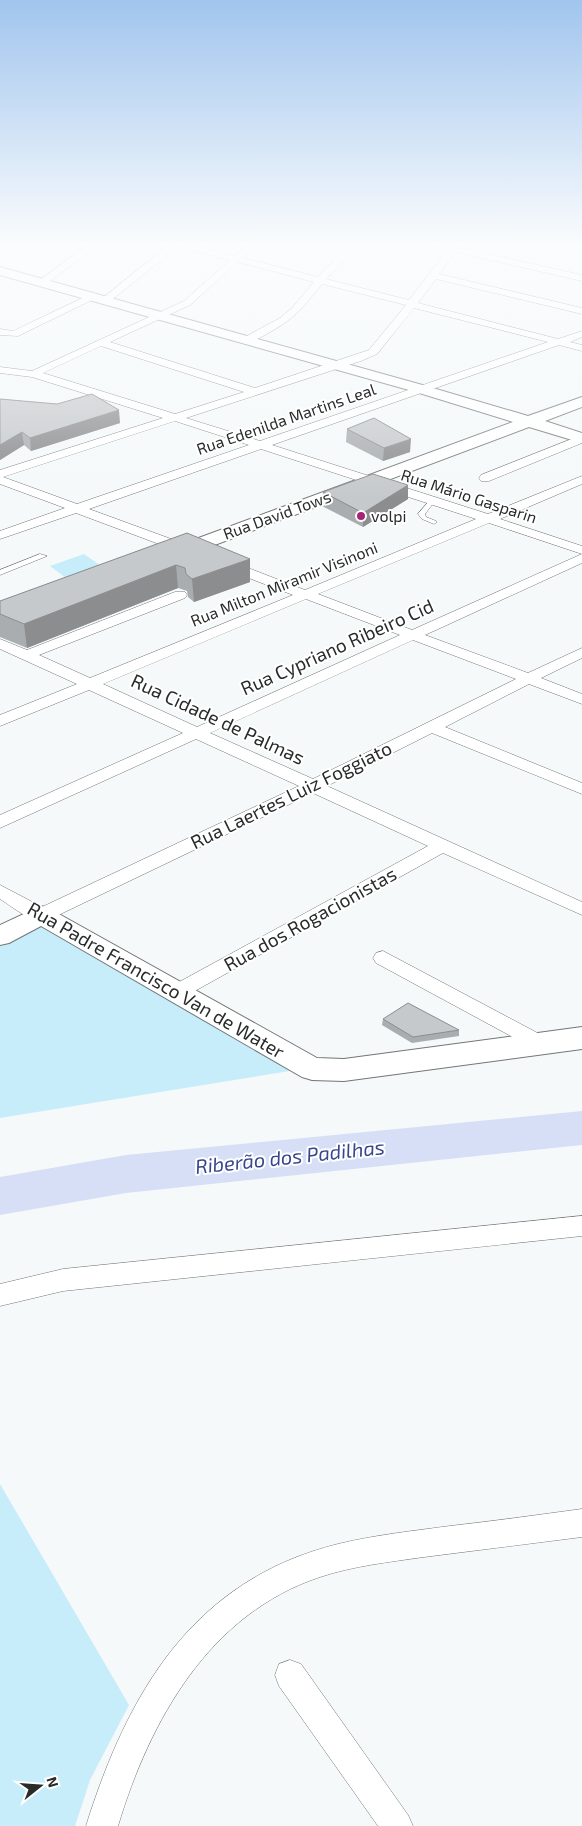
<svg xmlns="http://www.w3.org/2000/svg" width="582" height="1826" viewBox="0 0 582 1826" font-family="'Exo 2',sans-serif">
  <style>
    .green { fill: #c7edfa }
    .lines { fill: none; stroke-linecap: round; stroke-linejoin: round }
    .river { fill: #d7dff7; fill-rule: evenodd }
    .lane-casing { stroke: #727677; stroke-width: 1 }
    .street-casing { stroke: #727677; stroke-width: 1 }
    .secondary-casing { stroke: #727677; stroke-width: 2 }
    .lane { fill: #fff; fill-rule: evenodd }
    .street { fill: #fff; fill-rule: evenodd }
    .secondary { fill: #fff; fill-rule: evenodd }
    .wall { fill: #aaadaf }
    .shaded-wall { fill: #8b8d8e }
    .building { fill: #c6c9cb; stroke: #8b8d8e }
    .poi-dot { fill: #a42577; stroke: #fff; stroke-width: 2 }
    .labels { text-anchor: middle; stroke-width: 4; stroke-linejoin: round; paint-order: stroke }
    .far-street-label { font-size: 16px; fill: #292b2b; stroke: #fff }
    .far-poi-label { font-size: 16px; fill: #292b2b; stroke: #fff; text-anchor: start }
    .street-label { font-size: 19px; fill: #292b2b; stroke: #fff }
    .water-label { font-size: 20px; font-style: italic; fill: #38478b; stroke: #fff }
  </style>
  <rect width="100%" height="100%" fill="#f5f9fa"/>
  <g class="green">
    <path d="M84,554L104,568L70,581L50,566Z"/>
    <path d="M35,920L296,1070L0,1118V938Z"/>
    <path d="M0,1484L129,1705L90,1780L75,1826H0Z"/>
  </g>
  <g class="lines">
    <path class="river" d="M582,1111V1145L126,1193L0,1215V1177L126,1155Z"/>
    <g class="lane-casing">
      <g id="lane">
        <path d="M430,500L435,501L425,514L426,517L436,521L437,522L434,524L422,519L418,514Z"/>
        <path d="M40,554L47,556L0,575V570Z"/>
      </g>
    </g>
    <g class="street-casing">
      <g id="street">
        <path d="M90,243H100L45,285H39V281Z"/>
        <path d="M171,243H185L235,256L249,243H258L243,258L318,277L350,243H359L326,279L409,300L448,250L425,245L424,243H439L582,275V281L456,252L439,274L582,308V314L436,279L418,303L558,339L582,331V337L570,342L582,345V351L559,345L272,445L488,514L582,476V484L500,519L582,546V563L425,635L528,673L582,648V658L541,678L582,694V704L529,684L445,727L582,783V794L432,733L327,786L582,902V915L443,853L184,997L177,999L170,997L167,992L170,987L428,846L313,793L48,920C32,924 13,907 0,899V885L42,907L299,786L196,739L0,828V815L183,733L89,690L0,726V715L77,684L0,649V639L27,650L175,592H185L187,595L185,598L39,655L90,678L293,595L220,567L218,564L220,561H230L305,590L476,519L261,449L89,509L193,547L195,550L193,553H183L76,513L0,539V531L65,508L0,484V470L163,418L32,377L0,373V367L32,371L184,301L230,260L178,247L109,302H103V298ZM238,262L314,282L292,308L280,318L243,338L242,340L243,342C251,344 258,338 265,335C294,319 301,310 322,284L406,305L369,350L255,388L110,342L190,305ZM414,308L548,342L260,441L186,418L361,361L377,354ZM101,346L244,392L175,414L43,373ZM175,421L249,445L77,504L3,477ZM489,523L582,554L412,630L318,594ZM306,599L400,635L197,727L103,684ZM413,640L516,679L313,779L210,733Z"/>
        <path d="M93,293L96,294V298L18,336L0,335V329L13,331Z"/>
        <path d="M582,435V443L489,481H481L479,478L481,475Z"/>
        <path d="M383,951L547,1038L550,1043L547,1048L540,1051L533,1048L376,963L373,958L376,953Z"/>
        <path d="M582,1216V1236L63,1291L0,1306V1284L63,1269Z"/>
        <path d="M582,1509V1537C529,1544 477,1550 424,1557C389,1562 353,1566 320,1577C209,1614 150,1720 118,1826H86C128,1692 193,1580 338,1544C375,1535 413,1531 450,1526C494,1521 538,1515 582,1509Z"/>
        <path d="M290,1660L301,1664L408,1815L413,1826H378L279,1686L275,1675L279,1664Z"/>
      </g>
    </g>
    <g class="secondary-casing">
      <g id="secondary">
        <path d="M0,267L426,386L528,416L582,397V407L545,421L582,433V443L529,427L180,558L173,560L166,558L164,554L166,550L513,422L416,392L0,275Z"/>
        <path d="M41,906L50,909L317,1058L344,1059L582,1027V1049L344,1081L312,1080L302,1077L41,926L9,943L0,945V925Z"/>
      </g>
    </g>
    <use href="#lane" class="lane"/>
    <use href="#street" class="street"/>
    <use href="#secondary" class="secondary"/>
  </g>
  <g class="wall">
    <path d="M0,399L57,404L120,423L31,451L24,445L0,460Z"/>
    <path d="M347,429L410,452L383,461L346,442Z"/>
    <path d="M323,492L408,499L363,527L322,506Z"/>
    <path d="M187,533L250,582L194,602L188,597L187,591L178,588L27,648L0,637V601Z"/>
    <path d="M383,1019L459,1030V1036L412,1043L382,1025Z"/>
  </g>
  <g class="shaded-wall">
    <path d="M119,410L120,423L31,451L30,438Z"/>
    <path d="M22,432L24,445L0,460V445Z"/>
    <path d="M411,439L410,452L383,461L384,448Z"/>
    <path d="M408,485V499L363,527V513Z"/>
    <path d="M250,559V582L194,602L192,579Z"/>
    <path d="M176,565L178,588L27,648L24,624Z"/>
  </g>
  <g class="building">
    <path d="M92,394L119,410L30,438L22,432L0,445V399L57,404Z"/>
    <path d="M374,418L411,439L384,448L347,429Z"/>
    <path d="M373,474L408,485L363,513L323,492Z"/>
    <path d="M187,533L250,559L192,579L186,574L185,568L176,565L24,624L0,614V601Z"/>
    <path d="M408,1003L459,1030L413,1037L383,1019Z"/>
  </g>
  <linearGradient id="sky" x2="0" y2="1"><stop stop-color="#a1c5ee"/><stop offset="0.49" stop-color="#fafcfd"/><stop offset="1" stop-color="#fafcfd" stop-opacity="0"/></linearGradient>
  <rect width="582" height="498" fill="url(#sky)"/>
  <circle class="poi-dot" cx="361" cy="516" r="5"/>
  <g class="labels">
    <g class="far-street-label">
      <text transform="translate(286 419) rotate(-19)" y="6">Rua Edenilda Martins Leal</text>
      <text transform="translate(469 496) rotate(18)" y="6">Rua Mário Gasparin</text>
      <text transform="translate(277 515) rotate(-20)" y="6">Rua David Tows</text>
      <text transform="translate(284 584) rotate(-22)" y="6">Rua Milton Miramir Visinoni</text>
    </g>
    <g class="far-poi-label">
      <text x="371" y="522">volpi</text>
    </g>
    <g class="street-label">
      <text transform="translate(337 647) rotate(-24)" y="7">Rua Cypriano Ribeiro Cid</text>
      <text transform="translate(218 719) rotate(25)" y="7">Rua Cidade de Palmas</text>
      <text transform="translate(291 795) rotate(-26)" y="7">Rua Laertes Luiz Foggiato</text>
      <text transform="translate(310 919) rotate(-29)" y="7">Rua dos Rogacionistas</text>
      <text transform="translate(156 980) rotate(30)" y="7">Rua Padre Francisco Van de Water</text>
    </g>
    <g class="water-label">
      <text transform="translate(290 1157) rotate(-6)" y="7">Riberão dos Padilhas</text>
    </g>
  </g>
  <g transform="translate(40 1786) rotate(73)" stroke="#ffffff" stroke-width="4" paint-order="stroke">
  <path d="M0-4L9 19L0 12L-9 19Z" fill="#292b2b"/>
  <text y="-8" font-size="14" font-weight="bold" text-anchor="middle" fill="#292b2b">N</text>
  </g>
</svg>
